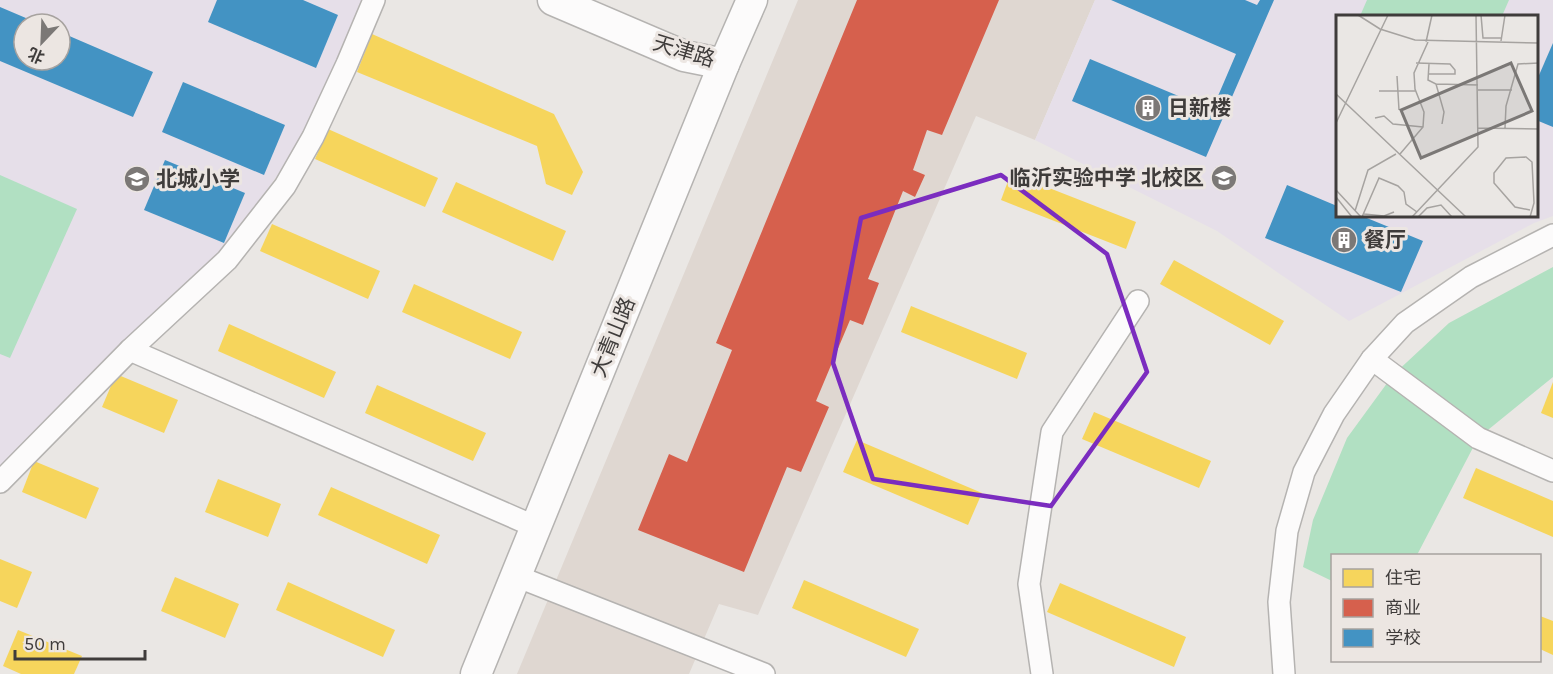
<svg xmlns="http://www.w3.org/2000/svg" width="1553" height="674" viewBox="0 0 1553 674" font-family="Karla,'Noto Sans SC',sans-serif">
  <style>
    .built { fill: #dfd7d1 }
    .education { fill: #e6dfe9; fill-rule: evenodd }
    .park { fill: #b1e0c2 }
    .homes { fill: #f6d55c }
    .shops { fill: #d6604d }
    .schools { fill: #4393c3 }
    .lines { fill: none; stroke-linecap: round; stroke-linejoin: round }
    .street-casing { stroke: #b5b3b1; stroke-width: 24 }
    .secondary-casing { stroke: #b5b3b1; stroke-width: 33 }
    .street { stroke: #fcfbfb; stroke-width: 21 }
    .secondary { stroke: #fcfbfb; stroke-width: 30 }
    .marked { fill: none; stroke: #7b2cbf; stroke-width: 4.5; stroke-linejoin: round }
    .labels { text-anchor: middle; stroke-width: 6; stroke-linejoin: round; paint-order: stroke }
    .street-label { font-size: 21px; fill: #3f3c3b; stroke: #ece6e2 }
    .poi-label { font-size: 21px; font-weight: bold; fill: #3f3c3b; stroke: #ece6e2; text-anchor: start }
    .inset-road { fill: none; stroke: #a6a3a0; stroke-width: 1.5 }
    .view { fill: #7b7876; fill-opacity: 0.15; stroke: #7b7876; stroke-width: 3 }
    .inset-edge { fill: none; stroke: #3f3c3b; stroke-width: 3 }
  </style>
  <rect width="100%" height="100%" fill="#eae7e4"/>
  <path class="built" d="M798,0H1095L1035,140L976,116L758,615L719,604L689,674H517Z"/>
  <g class="education">
    <path d="M0,0H365L313,123L237,234L174,299L0,468ZM24,24H60V60H24Z"/>
    <path d="M1095,0H1553V216L1534,223L1349,321L1217,231L1035,140ZM1337,16H1536V216H1337Z"/>
  </g>
  <g class="park">
    <path d="M1367,0H1509L1502,16H1360Z"/>
    <path d="M0,175L77,209L10,358L0,354Z"/>
    <path d="M1553,267V377L1478,438L1417,555L1332,556V581L1303,567L1313,520L1347,438L1393,375L1449,323Z"/>
  </g>
  <g class="homes">
    <path d="M372,34L554,114L583,172L572,195L546,184L537,146L357,72Z"/>
    <path d="M328,129L438,178L425,207L315,159Z"/>
    <path d="M1011,173L1136,222L1126,249L1001,200Z"/>
    <path d="M456,182L566,231L553,261L442,212Z"/>
    <path d="M272,224L380,271L368,299L260,251Z"/>
    <path d="M1174,260L1284,321L1270,345L1160,284Z"/>
    <path d="M414,284L522,332L510,359L402,312Z"/>
    <path d="M911,306L1027,353L1017,379L901,332Z"/>
    <path d="M229,324L336,372L324,398L218,351Z"/>
    <path d="M116,374L178,400L164,433L102,407Z"/>
    <path d="M1553,382V418L1541,413Z"/>
    <path d="M377,385L486,433L473,461L365,413Z"/>
    <path d="M1094,412L1211,461L1199,488L1082,439Z"/>
    <path d="M857,440L982,493L968,525L843,472Z"/>
    <path d="M34,461L99,488L86,519L22,492Z"/>
    <path d="M1476,468L1553,501V537L1463,498Z"/>
    <path d="M218,479L281,504L268,537L205,512Z"/>
    <path d="M331,487L440,535L427,564L318,515Z"/>
    <path d="M0,559L32,572L17,608L0,601Z"/>
    <path d="M175,577L239,604L225,638L161,611Z"/>
    <path d="M804,580L919,629L906,657L792,608Z"/>
    <path d="M288,582L395,630L383,657L276,610Z"/>
    <path d="M1060,583L1186,637L1174,667L1047,612Z"/>
    <path d="M1540,616L1553,621V655L1540,649Z"/>
    <path d="M18,630L82,656L74,674H21L3,666Z"/>
  </g>
  <path class="shops" d="M857,0H999L942,135L927,130L913,170L925,175L915,197L903,191L868,279L879,283L863,325L850,320L816,401L829,407L801,472L787,467L744,572L638,530L669,454L687,462L732,350L716,343Z"/>
  <g class="schools">
    <path d="M217,0H303L338,15L316,68L208,22Z"/>
    <path d="M1111,0H1245L1257,5L1260,0H1274L1206,157L1072,101L1090,59L1212,110L1236,54Z"/>
    <path d="M0,7L40,24H24V60H60V32L153,72L133,117L0,61Z"/>
    <path d="M1553,43V127L1536,120V82Z"/>
    <path d="M183,82L285,125L264,175L162,132Z"/>
    <path d="M165,160L245,193L224,243L144,210Z"/>
    <path d="M1287,185L1337,206V216H1362L1423,241L1401,292L1265,238Z"/>
  </g>
  <g class="lines">
    <g class="street-casing">
      <g id="street">
        <path d="M130,350L536,527"/>
        <path d="M1372,359L1478,438L1553,471"/>
        <path d="M0,482L130,350L227,260L285,186L313,137L347,64L374,0"/>
        <path d="M516,576L764,674"/>
        <path d="M1042,674L1029,584L1052,432L1138,301"/>
        <path d="M1284,674L1279,602L1287,531L1304,472L1334,414L1372,359L1405,323L1471,277L1553,235"/>
      </g>
    </g>
    <g class="secondary-casing">
      <g id="secondary">
        <path d="M553,0L684,56L724,64"/>
        <path d="M476,674L724,64L752,0"/>
      </g>
    </g>
    <use href="#street" class="street"/>
    <use href="#secondary" class="secondary"/>
  </g>
  <path class="marked" d="M1001,175L1107,254L1147,372L1051,506L873,479L833,363L861,218Z"/>
  <defs>
    <g id="building-disc" transform="scale(1.35)"><circle r="9.5" fill="#7b7876" stroke="#ece6e2"/><path d="M-4-6H4V6H1V3H-1V6H-4ZM-2.5-4.3h1.7v1.8h-1.7ZM.8-4.3h1.7v1.8H.8ZM-2.5-1h1.7V.8h-1.7ZM.8-1h1.7V.8H.8Z" fill="#fff"/></g>
    <g id="school-disc" transform="scale(1.35)"><circle r="9.5" fill="#7b7876" stroke="#ece6e2"/><path d="M0-5L7-2L0 1L-7-2ZM-4 1L0 2.5L4 1V4Q0 6-4 4Z" fill="#fff"/></g>
  </defs>
  <g fill-rule="evenodd">
    <use href="#building-disc" x="1148" y="108"/>
    <use href="#school-disc" x="1224" y="178"/>
    <use href="#school-disc" x="137" y="179"/>
    <use href="#building-disc" x="1344" y="240"/>
  </g>
  <g class="labels">
    <g class="street-label">
      <text transform="translate(684 51) rotate(17)" y="7">天津路</text>
      <text transform="translate(613 337) rotate(-68)" y="7">大青山路</text>
    </g>
    <g class="poi-label">
      <text x="1168" y="115">日新楼</text>
      <text x="1204" y="185" text-anchor="end">临沂实验中学 北校区</text>
      <text x="156" y="186">北城小学</text>
      <text x="1364" y="247">餐厅</text>
    </g>
  </g>
  <g transform="translate(1336 15)">
    <rect width="202" height="202" fill="#eae7e4"/>
    <path class="inset-road" d="M22,0L44,14L79,25L203,28M145,0L147,23H165M165,26L169,0M90,27L96,0M80,48L114,49L119,55V59H92M93,49L92,65L100,69L108,97L106,109M61,61L63,95M100,69L142,70M142,75H176M43,76H80M0,79L130,202M39,103L48,101L57,109L87,112M0,108L52,0M142,113L203,114M169,113L170,91L182,49L203,48M64,139L87,112L88,97L79,74L78,58L92,27M0,175L25,202M0,182L16,202M194,195L179,192L158,168V158L170,143L190,142L196,147L198,188L194,202M19,196L32,155L60,139M28,199L48,201L58,197M26,202L43,163L62,171L68,177L70,189L81,197M76,202L142,132L140,0M82,202L91,193L105,190L116,202"/>
    <path class="view" d="M175,48L196,96L85,143L65,95Z"/>
    <rect width="202" height="202" class="inset-edge"/>
  </g>
  <rect x="1331" y="554" width="210" height="108" fill="#ece6e2" stroke="#a7a29f" stroke-width="1.5"/>
  <rect x="1343" y="569" width="30" height="18" fill="#f6d55c" stroke="#a7a29f" stroke-width="1.5"/>
  <text x="1385" y="584" font-size="18" fill="#3f3c3b">住宅</text>
  <rect x="1343" y="599" width="30" height="18" fill="#d6604d" stroke="#a7a29f" stroke-width="1.5"/>
  <text x="1385" y="614" font-size="18" fill="#3f3c3b">商业</text>
  <rect x="1343" y="629" width="30" height="18" fill="#4393c3" stroke="#a7a29f" stroke-width="1.5"/>
  <text x="1385" y="644" font-size="18" fill="#3f3c3b">学校</text>
  <g transform="translate(42 42) rotate(203)"><circle r="28" fill="#ece6e2" stroke="#a7a29f" stroke-width="1.5"/>
  <path d="M0-4.5L10 22L0 15L-10 22Z" fill="#7b7876"/>
  <text y="-9" font-size="16" font-weight="bold" text-anchor="middle" fill="#3f3c3b">北</text>
  </g>
  <path d="M15 650v9h130v-9" fill="none" stroke="#3f3c3b" stroke-width="3"/>
  <text x="24" y="650" font-size="18" fill="#3f3c3b" stroke="#ece6e2" stroke-width="4.5" paint-order="stroke">50 m</text>
</svg>
